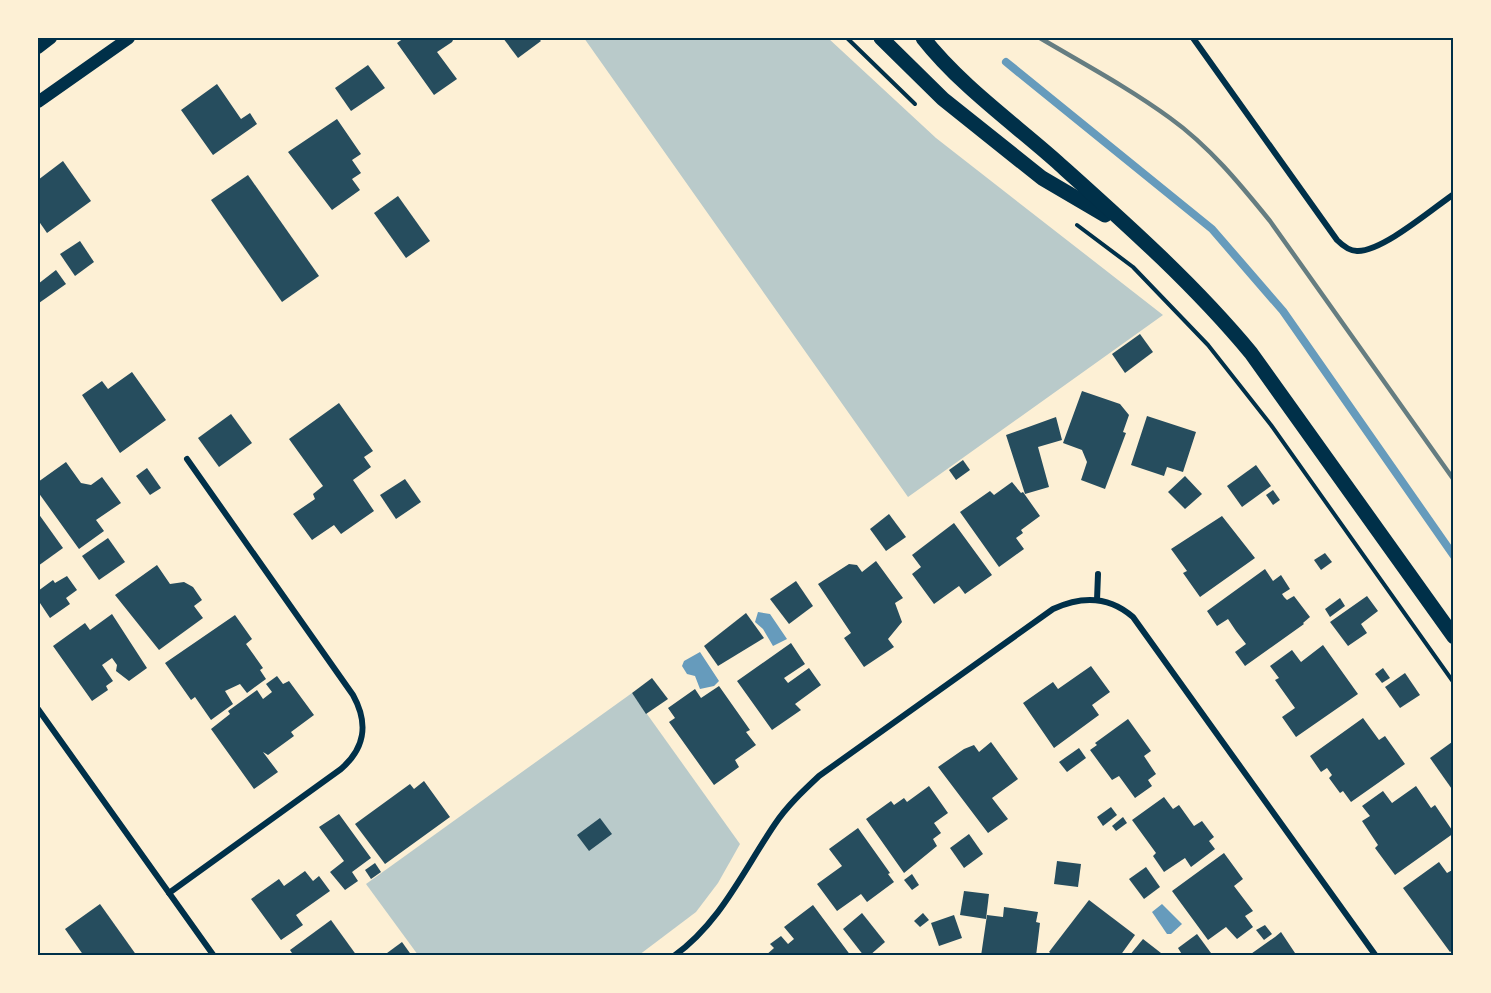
<svg xmlns="http://www.w3.org/2000/svg" width="1491" height="993" viewBox="0 0 1491 993" font-family="'Work Sans',sans-serif">
  <style>
    .green { fill: #b9caca }
    .water { fill: #669bbc }
    .lines { fill: none; stroke-linecap: round; stroke-linejoin: round }
    .stream { stroke: #669bbc; stroke-width: 8 }
    .building { fill: #264d5e }
    .path { stroke: #003049; stroke-width: 4 }
    .minor { stroke: #003049; stroke-width: 6 }
    .secondary { stroke: #003049; stroke-width: 12 }
    .primary { stroke: #003049; stroke-width: 15 }
    .rail { stroke: #657d81; stroke-width: 4.5 }
    .neatline { fill: none; stroke: #003049; stroke-width: 2 }
  </style>
  <rect width="100%" height="100%" fill="#fdf0d5"/>
  <g class="green">
    <path d="M584,38H828L936,138L1163,315L908,497Z"/>
    <path d="M632,693L740,844L718,883L696,912L639,955H418L366,884Z"/>
  </g>
  <g class="water">
    <path d="M758,612L770,614L787,639L773,646L763,629L755,622Z"/>
    <path d="M700,652L719,681L714,686L700,689L695,676L687,674L682,666L684,661Z"/>
    <path d="M1162,904L1182,924L1171,934H1167L1152,912Z"/>
  </g>
  <g class="lines">
    <path class="stream" d="M1006,62L1212,229L1283,311L1454,556"/>
  </g>
  <g class="building">
    <path d="M404,38H454L452,42L437,52L457,79L434,95L397,43Z"/>
    <path d="M503,38H538L541,41L518,58Z"/>
    <path d="M368,65L385,88L351,111L335,88Z"/>
    <path d="M217,84L241,119L250,113L257,124L213,155L181,110Z"/>
    <path d="M337,119L361,154L352,160L361,173L352,179L360,190L332,210L288,152Z"/>
    <path d="M63,161L91,201L47,233L38,220V180Z"/>
    <path d="M248,175L319,276L282,302L211,200Z"/>
    <path d="M398,196L430,241L406,258L374,213Z"/>
    <path d="M80,241L94,262L75,276L60,254Z"/>
    <path d="M56,270L66,284L39,303L38,284Z"/>
    <path d="M1140,334L1153,352L1125,373L1112,354Z"/>
    <path d="M132,372L166,420L120,453L82,395L102,381L108,389Z"/>
    <path d="M1082,391L1120,404L1129,415L1123,432L1126,433L1105,489L1081,480L1087,462L1082,450L1063,443Z"/>
    <path d="M339,403L373,451L364,457L371,467L353,480L374,511L341,534L334,525L312,540L293,514L315,499L313,494L323,486L289,439Z"/>
    <path d="M231,414L252,443L219,467L198,438Z"/>
    <path d="M1147,416L1196,432L1183,472L1167,467L1164,476L1131,465Z"/>
    <path d="M1056,417L1062,440L1038,447L1049,487L1025,494L1006,435Z"/>
    <path d="M963,460L970,470L956,480L949,470Z"/>
    <path d="M66,462L81,483L91,485L102,477L121,503L96,520L104,531L79,549L38,492V482Z"/>
    <path d="M1256,465L1271,486L1242,507L1227,486Z"/>
    <path d="M147,468L161,488L150,495L136,476Z"/>
    <path d="M1185,476L1202,494L1185,509L1168,492Z"/>
    <path d="M405,479L421,502L396,519L380,495Z"/>
    <path d="M1012,482L1021,493L1023,492L1040,516L1021,530L1023,533L1016,538L1024,549L999,567L960,512L990,491L994,495Z"/>
    <path d="M1273,490L1280,500L1273,505L1266,495Z"/>
    <path d="M38,513L63,548L38,566Z"/>
    <path d="M889,514L906,537L886,551L870,529Z"/>
    <path d="M1222,516L1255,558L1200,597L1183,573L1187,571L1171,549Z"/>
    <path d="M954,523L992,575L965,594L959,586L934,604L912,574L921,567L912,555Z"/>
    <path d="M108,538L125,562L99,580L82,556Z"/>
    <path d="M1325,553L1332,562L1321,570L1314,560Z"/>
    <path d="M876,561L903,598L895,603L902,622L888,639L894,647L864,667L844,638L851,633L818,584L849,564L857,565L862,572Z"/>
    <path d="M157,565L170,584L184,582L193,587L202,600L194,606L203,618L159,650L115,595Z"/>
    <path d="M1265,569L1273,581L1281,575L1290,589L1282,594L1284,597L1287,600L1294,596L1310,617L1303,623L1304,624L1245,666L1235,652L1246,644L1236,631L1228,619L1217,626L1207,611Z"/>
    <path d="M67,576L77,590L66,598L70,604L50,618L38,600V591L53,580L55,583Z"/>
    <path d="M796,581L813,606L789,624L770,599Z"/>
    <path d="M1367,596L1378,611L1361,624L1367,633L1348,646L1330,622Z"/>
    <path d="M1340,598L1345,606L1330,617L1325,609Z"/>
    <path d="M746,613L764,638L718,666L704,646Z"/>
    <path d="M112,614L147,668L129,681L116,671L117,665L112,658L102,665L113,681L106,686L108,690L92,701L53,646L85,623L90,630Z"/>
    <path d="M235,615L252,639L246,644L263,668L260,670L266,679L247,693L240,684L225,691L233,704L211,720L195,697L191,700L165,663Z"/>
    <path d="M791,643L805,664L784,678L788,683L809,668L821,685L795,704L801,710L772,730L737,681Z"/>
    <path d="M1323,645L1358,694L1296,737L1282,717L1295,708L1275,680L1279,678L1270,666L1292,650L1301,662Z"/>
    <path d="M1091,666L1110,692L1092,705L1099,715L1054,748L1023,703L1053,682L1058,689Z"/>
    <path d="M1383,668L1390,678L1382,683L1375,674Z"/>
    <path d="M1405,673L1420,695L1400,708L1385,687Z"/>
    <path d="M277,676L283,684L289,681L314,715L291,732L294,736L268,755L263,752L278,772L254,789L211,729L230,714L228,711L257,690L263,699L272,692L266,684Z"/>
    <path d="M652,678L668,699L646,714L632,693Z"/>
    <path d="M719,686L750,730L746,732L756,745L735,760L739,767L714,785L669,722L675,718L668,708L695,689L701,698Z"/>
    <path d="M1363,718L1379,740L1385,736L1405,764L1351,802L1343,791L1340,793L1329,778L1332,775L1327,768L1321,772L1310,756Z"/>
    <path d="M1128,719L1151,751L1144,756L1156,774L1148,780L1152,786L1135,798L1119,776L1112,780L1090,750L1097,745L1095,743Z"/>
    <path d="M991,742L1018,779L992,798L1008,819L988,833L938,767L964,749L974,745L979,752Z"/>
    <path d="M1452,742L1454,743V792L1430,758Z"/>
    <path d="M1079,748L1086,758L1067,772L1059,762Z"/>
    <path d="M424,781L450,817L385,864L355,824L410,784L414,789Z"/>
    <path d="M929,786L948,813L934,823L941,833L933,839L937,846L904,873L866,819L891,801L894,805L904,798L907,802Z"/>
    <path d="M1416,786L1431,808L1435,805L1454,833L1395,875L1375,848L1378,845L1362,821L1370,816L1362,806L1383,791L1392,803Z"/>
    <path d="M1164,797L1173,809L1179,805L1194,826L1202,821L1214,837L1209,841L1215,849L1191,867L1185,858L1164,872L1153,856L1156,853L1132,820Z"/>
    <path d="M1111,807L1117,815L1103,826L1097,817Z"/>
    <path d="M339,814L371,858L352,872L358,881L345,890L330,872L344,861L319,827Z"/>
    <path d="M1123,817L1127,823L1116,831L1112,826Z"/>
    <path d="M600,818L612,834L589,851L577,835Z"/>
    <path d="M858,828L890,873L888,874L894,882L867,902L861,894L837,911L817,884L842,866L829,849Z"/>
    <path d="M969,834L983,854L964,868L950,848Z"/>
    <path d="M1224,853L1243,879L1234,886L1253,911L1245,916L1253,927L1237,939L1226,927L1208,940L1172,891Z"/>
    <path d="M1057,861L1081,864L1078,887L1054,884Z"/>
    <path d="M1439,862L1447,873L1454,869V949L1450,952L1403,888Z"/>
    <path d="M375,863L381,872L371,879L365,870Z"/>
    <path d="M1146,867L1160,887L1144,899L1129,879Z"/>
    <path d="M305,871L313,881L319,876L330,891L296,915L303,925L281,940L251,899L279,879L284,886Z"/>
    <path d="M912,874L919,885L912,890L904,880Z"/>
    <path d="M964,891L989,894L986,919L960,915Z"/>
    <path d="M1089,900L1135,935L1120,956H1054L1049,952Z"/>
    <path d="M100,904L137,956H84L65,929Z"/>
    <path d="M813,905L851,956H765L774,948L770,944L781,936L788,944L794,939L784,927Z"/>
    <path d="M1004,907L1038,912L1036,922L1040,923L1036,956H981L987,915L1003,917Z"/>
    <path d="M862,913L885,942L869,956H864L843,929Z"/>
    <path d="M923,913L929,920L920,927L914,921Z"/>
    <path d="M954,915L962,938L939,946L931,923Z"/>
    <path d="M331,920L357,956H294L290,950Z"/>
    <path d="M1265,925L1272,934L1264,940L1256,930Z"/>
    <path d="M1281,932L1297,956H1248L1275,937Z"/>
    <path d="M1197,934L1211,953L1183,956L1178,948Z"/>
    <path d="M1143,939L1161,953L1159,956H1129Z"/>
    <path d="M402,942L412,956H383Z"/>
  </g>
  <g class="lines">
    <g class="path">
      <path d="M847,38L915,104"/>
      <path d="M1077,225L1133,267L1208,345L1271,425L1454,683"/>
    </g>
    <g class="minor">
      <path d="M1193,38L1337,240C1343,246 1349,251 1357,251C1382,252 1432,209 1454,194"/>
      <path d="M1097,600L1098,574"/>
      <path d="M38,709L214,956"/>
      <path d="M169,893L341,769C365,748 369,724 353,695L187,459"/>
      <path d="M674,956C721,922 743,871 775,824C787,806 803,791 819,776L1053,609C1081,596 1109,596 1133,617L1376,956"/>
    </g>
    <g class="secondary">
      <path d="M38,48L51,38"/>
      <path d="M38,102L129,38"/>
    </g>
    <g class="primary">
      <path d="M881,38L943,99L1042,178L1105,215"/>
      <path d="M923,38C960,85 1012,122 1056,161C1124,222 1193,283 1251,353L1454,637"/>
    </g>
    <path class="rail" d="M1040,38C1084,64 1129,88 1170,118C1209,146 1240,184 1270,221L1454,480"/>
  </g>
  <rect width="1491" height="993" fill="none" stroke="#fdf0d5" stroke-width="78"/>
  <rect x="39" y="39" width="1413" height="915" class="neatline"/>
</svg>
